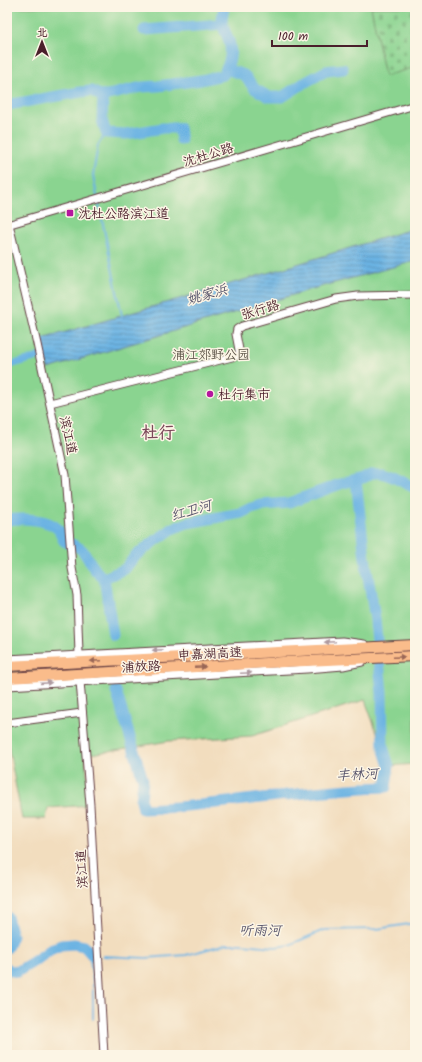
<svg xmlns="http://www.w3.org/2000/svg" width="422" height="1062" viewBox="0 0 422 1062" font-family="Kalam,'LXGW WenKai TC',sans-serif">
  <style>
    .green { fill: #8ad490; stroke: #6a7a5e }
    .cemetery { fill: url(#cemetery-stones); stroke: #6a7a5e }
    .water { fill: url(#water-rules); stroke: #5a6987 }
    .lines { fill: none; stroke-linecap: round; stroke-linejoin: round }
    .stream { stroke: #6bb3e3; stroke-width: 2 }
    .canal { stroke: #6bb3e3; stroke-width: 7 }
    .river { stroke: #6bb3e3; stroke-width: 11 }
    .minor-casing { stroke: #633c41; stroke-width: 9 }
    .highway-casing { stroke: #633c41; stroke-width: 12 }
    .minor { stroke: #fff; stroke-width: 7 }
    .highway { stroke: #fabc8b; stroke-width: 10 }
    .oneway { fill: #ae9aa0 }
    .oneway2 { fill: #996656 }
    .poi-dot { fill: #b5179e; stroke: #fcf5e5; stroke-width: 1.5 }
    .labels { text-anchor: middle; stroke-width: 3; stroke-linejoin: round; paint-order: stroke }
    .street-label { font-size: 13px; fill: #4a1f2b; stroke: #fcf5e5 }
    .poi-label { font-size: 13px; fill: #4a1f2b; stroke: #fcf5e5; text-anchor: start }
    .park-label { font-size: 13px; fill: #5d5549; stroke: #fcf5e5 }
    .water-label { font-size: 14px; font-style: italic; fill: #56536b; stroke: #fcf5e5 }
    .district-label { font-size: 17px; font-weight: bold; fill: #7c485a; stroke: #fcf5e5 }
  </style>
  <defs>
    <pattern id="cemetery-stones" width="16" height="16" patternUnits="userSpaceOnUse"><rect width="16" height="16" fill="#8ad490"/><path d="M2 7V4a2 2 0 0 1 4 0v3zM10 15v-3a2 2 0 0 1 4 0v3z" fill="#79b67c"/></pattern>
    <pattern id="water-rules" width="6" height="5" patternUnits="userSpaceOnUse"><rect width="6" height="5" fill="#6bb3e3"/><path d="M0 2.5h6" fill="none" stroke="#5a91b8"/></pattern>
  </defs>
  <rect width="100%" height="100%" fill="#fcf5e5"/>
  <filter id="ink" filterUnits="userSpaceOnUse"><feTurbulence type="fractalNoise" baseFrequency=".025" numOctaves="2"/><feDisplacementMap in="SourceGraphic" scale="8" xChannelSelector="R" yChannelSelector="G"/><feConvolveMatrix kernelMatrix="1 2 1 2 8 2 1 2 1" color-interpolation-filters="sRGB"/></filter>
  <filter id="wash" filterUnits="userSpaceOnUse"><feTurbulence type="fractalNoise" baseFrequency=".012" numOctaves="4" result="noise"/><feDisplacementMap in="SourceGraphic" scale="16" xChannelSelector="R" yChannelSelector="G"/><feGaussianBlur stdDeviation="0.9" result="paint"/><feColorMatrix in="noise" values="0 0 0 0 0 0 0 0 0 0 0 0 0 0 0 0 0 1.4 0 .05"/><feComposite in="paint" operator="in"/></filter>
  <g filter="url(#wash)">
    <rect width="100%" height="100%" fill="#f2ddbe"/>
    <path class="green" d="M7,7H415V764L389,766L365,700L252,736L169,741L85,755L90,805L48,808L46,819H22L7,740Z"/>
    <path class="cemetery" d="M371,7H415V67L385,76Z"/>
    <path class="water" d="M415,228V261L319,287L48,369L42,339L278,270Z"/>
    <g class="lines">
      <g class="stream">
        <path d="M97,196L93,175L98,145L106,133"/>
        <path d="M98,200L122,316"/>
        <path d="M89,952L93,980V1019"/>
        <path d="M103,956L146,958L186,955L226,944H241L275,947L289,945L324,930L377,929L415,923"/>
      </g>
      <path class="canal" d="M7,366L55,352"/>
      <g class="river">
        <path d="M144,30L223,24"/>
        <path d="M226,69L244,75L255,89L269,97H282L304,83L326,71L343,69"/>
        <path d="M103,95L102,120L106,133L126,134L163,128H179L181,140"/>
        <path d="M7,105L81,92L92,91L99,95H108L142,87L158,86L201,80L223,75C229,65 233,54 229,41C227,34 222,28 222,20C222,16 224,11 224,7"/>
        <path d="M7,520C21,518 52,518 60,532C61,535 62,538 64,541C70,544 77,545 82,550C90,559 93,572 104,578L125,569L135,556L151,544L172,529L187,523L241,513L251,508L262,505L289,503L340,484L363,478L373,473H382L393,477L415,488"/>
        <path d="M104,578L113,635"/>
        <path d="M116,691L143,780L141,800L143,809C224,806 305,789 386,787L389,766L383,747L382,693L375,619L365,558L356,480"/>
        <path d="M7,917L12,936L7,948"/>
        <path d="M7,968L8,970L17,972L39,958L50,950L61,945L74,944L84,946L93,956"/>
      </g>
    </g>
  </g>
  <g filter="url(#ink)">
    <g class="lines">
      <g class="minor-casing">
        <g id="minor">
          <path d="M9,224L37,344L65,475L72,568L77,595L79,654"/>
          <path d="M7,225L415,105"/>
          <path d="M50,403L240,355L236,334L237,329L242,326L336,299L358,296L415,295"/>
          <path d="M7,659L342,641L364,644"/>
          <path d="M80,681L90,805L104,1055"/>
          <path d="M7,686L307,669L343,666L362,662"/>
          <path d="M7,723L82,713"/>
        </g>
      </g>
      <g class="highway-casing">
        <g id="highway">
          <path d="M7,666L415,645"/>
          <path d="M7,678L283,662L415,656"/>
        </g>
      </g>
      <use href="#minor" class="minor"/>
      <use href="#highway" class="highway"/>
    </g>
    <defs><path id="oneway-solid" d="M-6-.8H1V-3.2L6.5 0L1 3.2V.8H-6Z"/></defs>
    <g class="oneway">
      <use href="#oneway-solid" transform="translate(330 642) rotate(177)"/>
      <use href="#oneway-solid" transform="translate(158 650) rotate(177)"/>
      <use href="#oneway-solid" transform="translate(246 673) rotate(-3)"/>
      <use href="#oneway-solid" transform="translate(46 683) rotate(-4)"/>
    </g>
    <g class="oneway2">
      <use href="#oneway-solid" transform="translate(399 657) rotate(-2)"/>
      <use href="#oneway-solid" transform="translate(96 661) rotate(177)"/>
      <use href="#oneway-solid" transform="translate(200 667) rotate(-3)"/>
    </g>
  </g>
  <g class="poi-dot">
    <rect x="66" y="209" width="8" height="8" rx="2"/>
    <circle cx="210" cy="394" r="4"/>
  </g>
  <g class="labels">
    <g class="street-label">
      <text transform="translate(208 154) rotate(-17)" y="5">沈杜公路</text>
      <text transform="translate(260 309) rotate(-17)" y="5">张行路</text>
      <text transform="translate(69 435) rotate(78)" y="5">滨江道</text>
      <text transform="translate(210 653) rotate(-3)" y="5">申嘉湖高速</text>
      <text transform="translate(141 666) rotate(-3)" y="5">浦放路</text>
      <text transform="translate(81 869) rotate(-93)" y="5">滨江道</text>
    </g>
    <g class="poi-label">
      <text x="78" y="218">沈杜公路滨江道</text>
      <text x="218" y="399">杜行集市</text>
    </g>
    <g class="park-label">
      <text x="211" y="359">浦江郊野公园</text>
    </g>
    <g class="water-label">
      <text transform="translate(207 294) rotate(-16)" y="5">姚家浜</text>
      <text transform="translate(191 510) rotate(-16)" y="5">红卫河</text>
      <text transform="translate(357 774) rotate(-3)" y="5">丰林河</text>
      <text x="260" y="935">听雨河</text>
    </g>
    <g class="district-label">
      <text x="158" y="438">杜行</text>
    </g>
  </g>
  <rect width="422" height="1062" fill="none" stroke="#fcf5e5" stroke-width="24"/>
  <g transform="translate(42 42)" stroke="#fcf5e5" stroke-width="3" paint-order="stroke">
  <path d="M0-3L7 15L0 10L-7 15Z" fill="#4a1f2b"/>
  <text y="-6" font-size="11" font-weight="bold" text-anchor="middle" fill="#4a1f2b">北</text>
  </g>
  <path d="M272 40v6h95v-6" fill="none" stroke="#4a1f2b" stroke-width="2"/>
  <text x="278" y="40" font-size="12" fill="#4a1f2b" stroke="#fcf5e5" stroke-width="3" paint-order="stroke">100 m</text>
</svg>
